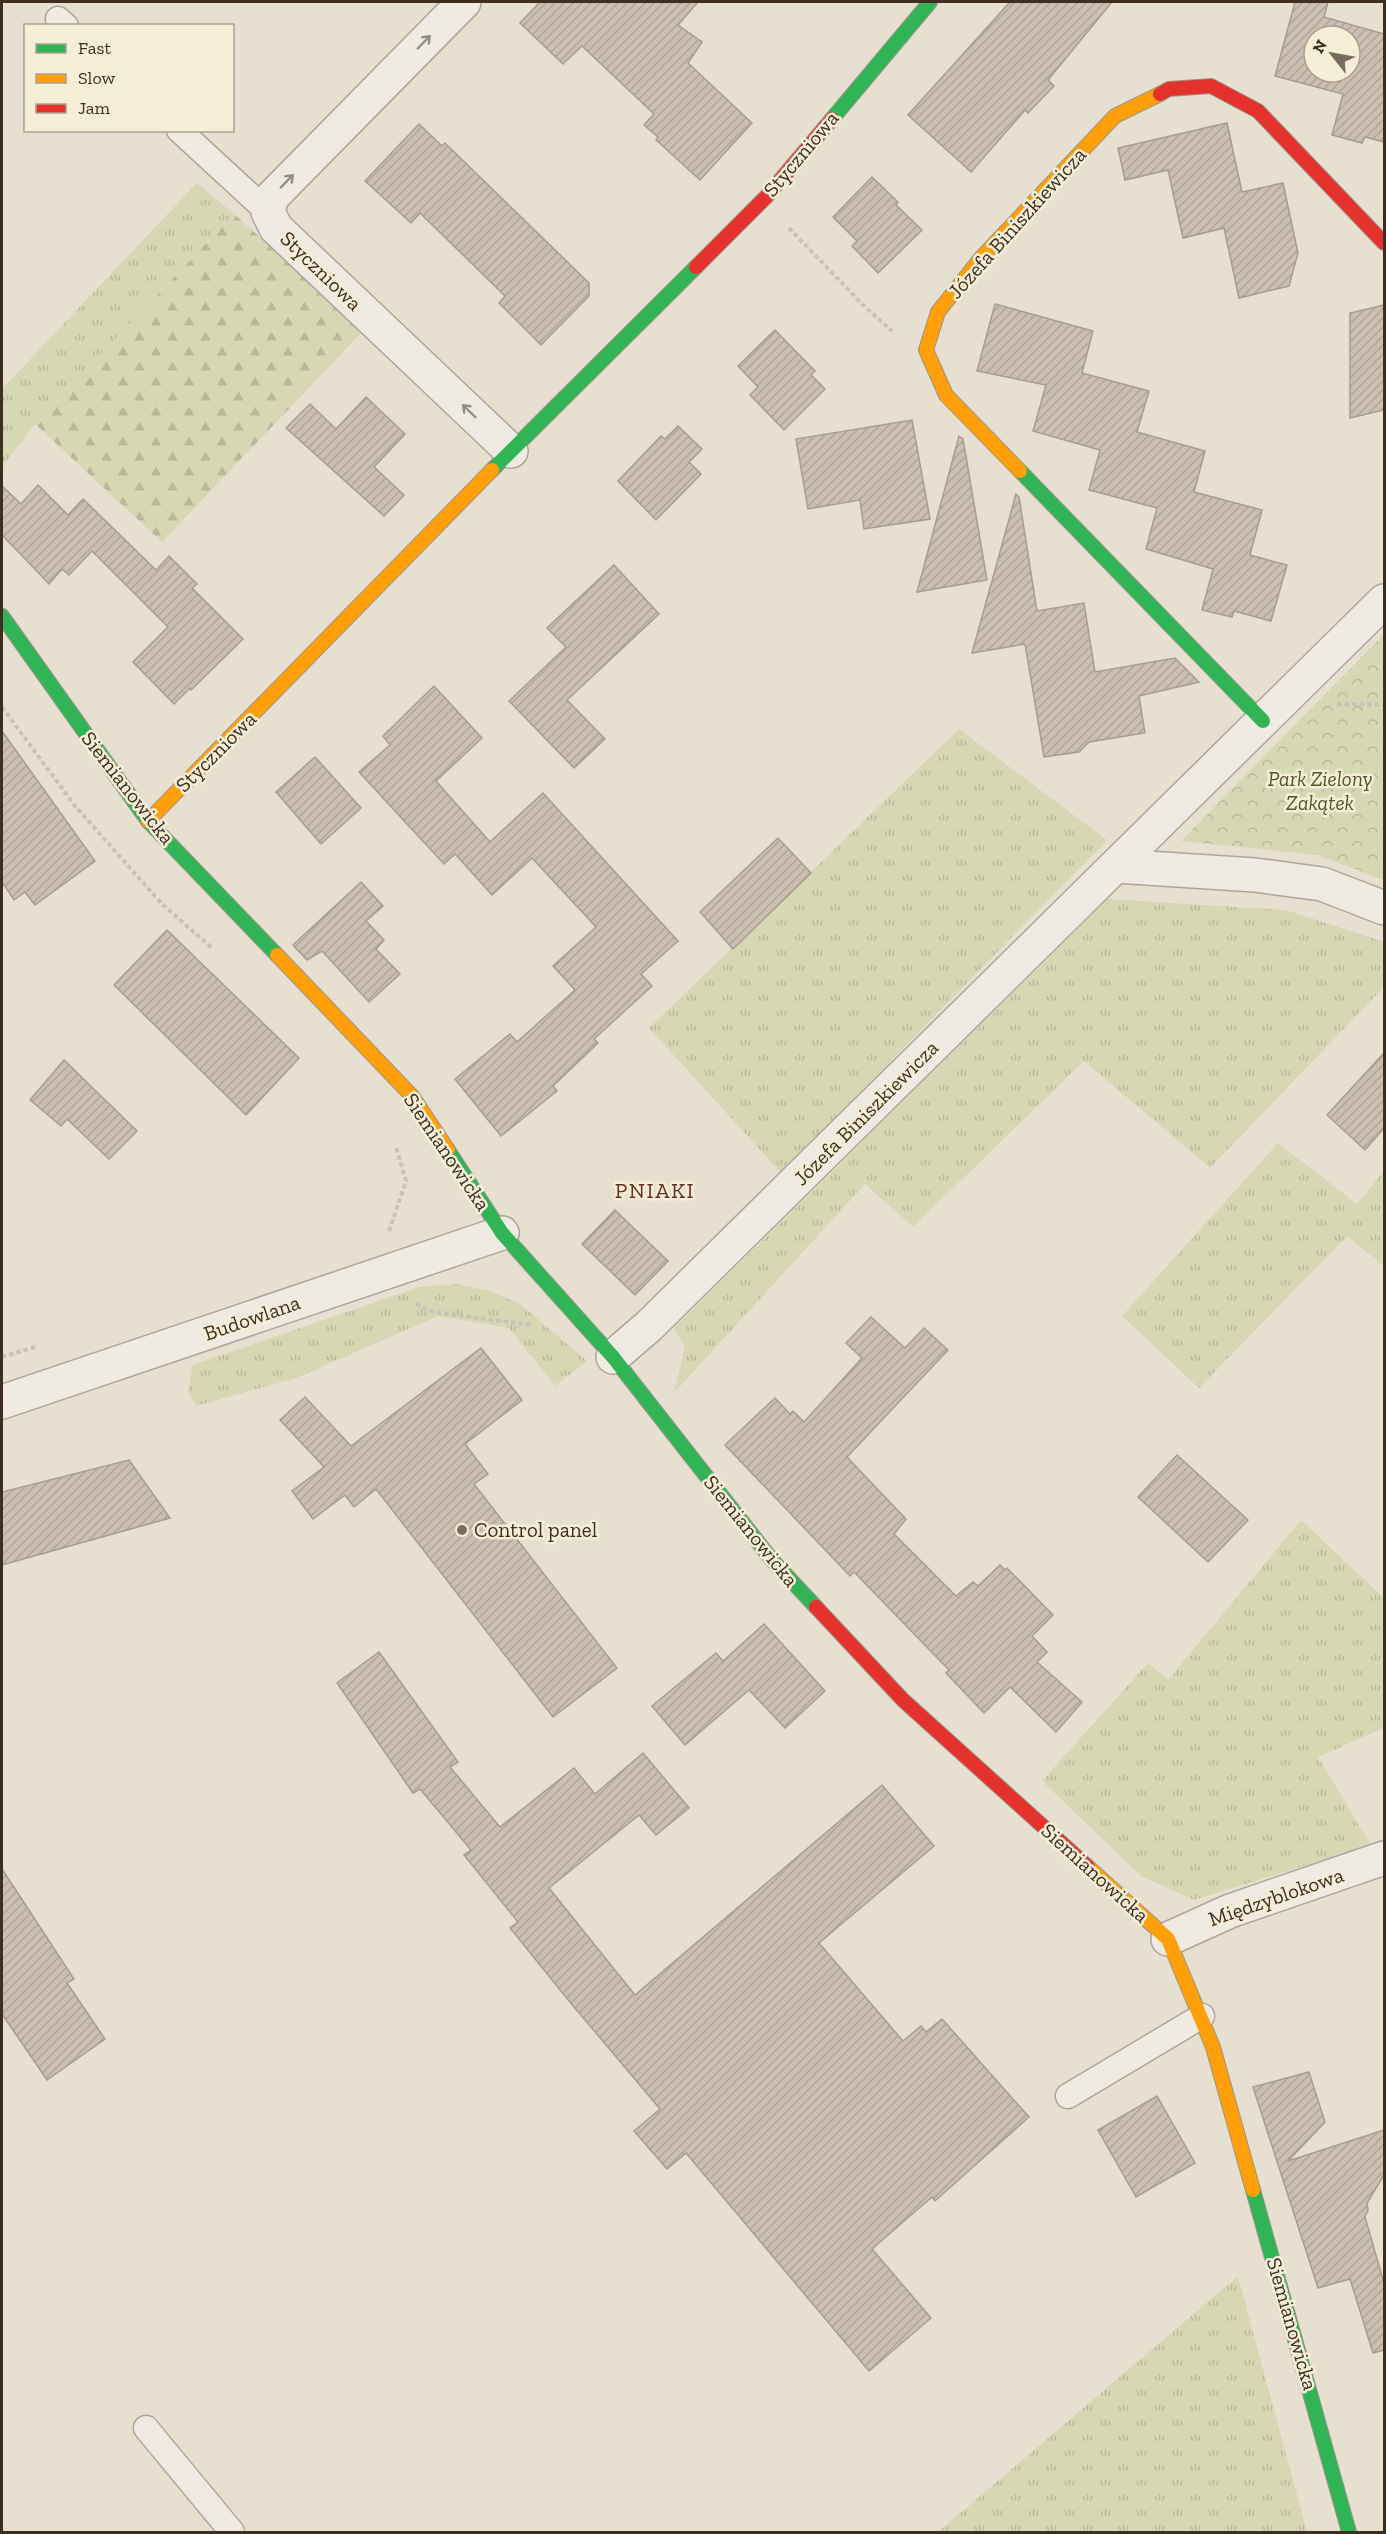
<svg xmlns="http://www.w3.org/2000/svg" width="1386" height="2534" viewBox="0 0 1386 2534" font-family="'Zilla Slab',serif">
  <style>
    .grass { fill: url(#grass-tufts) }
    .forest { fill: url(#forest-firs) }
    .park { fill: url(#park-crowns) }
    .building { fill: url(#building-hatch); stroke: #a89c90; stroke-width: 1.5; fill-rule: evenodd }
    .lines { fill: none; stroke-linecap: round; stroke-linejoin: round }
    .lane-casing { stroke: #ada599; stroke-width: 27 }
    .street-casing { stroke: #ada599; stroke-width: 36 }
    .fast-casing { stroke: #9c958a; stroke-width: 16 }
    .slow-casing { stroke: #9c958a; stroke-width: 16 }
    .jam-casing { stroke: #9c958a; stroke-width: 16 }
    .path { stroke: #c8c2b9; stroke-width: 4; stroke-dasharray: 4.5 3; stroke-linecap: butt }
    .lane { stroke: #efebe3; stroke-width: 24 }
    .street { stroke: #efebe3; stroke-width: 33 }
    .fast { stroke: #30b455; stroke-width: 14 }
    .slow { stroke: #ff9f0a; stroke-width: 14 }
    .jam { stroke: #e5322d; stroke-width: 14 }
    .oneway { stroke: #968c82 }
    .poi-dot { fill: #786c5e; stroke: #f7eed8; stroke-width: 2 }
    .labels { text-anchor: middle; stroke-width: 5; stroke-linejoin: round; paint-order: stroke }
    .street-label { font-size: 21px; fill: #3d2e20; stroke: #f7eed8 }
    .park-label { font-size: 21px; font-style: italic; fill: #4d5a26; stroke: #f7eed8 }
    .poi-label { font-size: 21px; fill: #3d2e20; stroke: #f7eed8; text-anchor: start }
    .neighbourhood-label { font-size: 22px; letter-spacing: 1.5px; fill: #6b2e1e; stroke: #f7eed8 }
  </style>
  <defs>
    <pattern id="grass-tufts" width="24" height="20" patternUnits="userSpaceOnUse" patternTransform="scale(1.5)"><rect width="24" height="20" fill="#d6d7b3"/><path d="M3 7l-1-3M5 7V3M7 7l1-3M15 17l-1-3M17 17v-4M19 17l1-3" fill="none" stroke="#b9b99a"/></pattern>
    <pattern id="forest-firs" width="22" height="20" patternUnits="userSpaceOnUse" patternTransform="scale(1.5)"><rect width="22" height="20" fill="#d6d7b3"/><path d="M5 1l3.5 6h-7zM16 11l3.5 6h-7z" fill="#b9b99a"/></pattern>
    <pattern id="park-crowns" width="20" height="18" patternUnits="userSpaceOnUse" patternTransform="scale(1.5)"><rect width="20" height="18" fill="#d6d7b3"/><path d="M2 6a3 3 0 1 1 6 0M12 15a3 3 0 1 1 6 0" fill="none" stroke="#b9b99a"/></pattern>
    <pattern id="building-hatch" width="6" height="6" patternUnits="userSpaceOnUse" patternTransform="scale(1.5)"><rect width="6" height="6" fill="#cbbfb2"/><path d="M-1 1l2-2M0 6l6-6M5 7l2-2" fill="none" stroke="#afa499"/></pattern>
  </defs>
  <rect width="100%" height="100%" fill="#e7e0d1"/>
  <g class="grass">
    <path d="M197,183L234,214L35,424L2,467V389Z"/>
    <path d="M959,729L1107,840L781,1173L649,1028Z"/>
    <path d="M1108,899L1286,910L1384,942V987L1210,1168L1084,1061L913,1227L865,1184L674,1393L685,1347L674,1328Z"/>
    <path d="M1278,1143L1357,1204L1384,1171V1266L1347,1236L1199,1388L1122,1316Z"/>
    <path d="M455,1284L486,1290L519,1303L587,1361L555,1386L509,1328L438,1316L296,1378L196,1406L188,1391L193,1365L419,1287Z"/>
    <path d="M1301,1520L1384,1598V1728L1318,1757L1371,1845L1194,1900L1141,1876L1042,1781L1148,1663L1168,1680Z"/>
    <path d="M1238,2276L1307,2532H938Z"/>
  </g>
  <path class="forest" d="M234,214L364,330L162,542L35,424Z"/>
  <path class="park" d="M1384,634V880L1317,855L1181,841Z"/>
  <g class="building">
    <path d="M540,2H698L678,25L702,42L688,63L752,123L700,180L656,140L658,137L644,125L654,114L582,46L563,64L520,23Z"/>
    <path d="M1010,2H1112L1048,80L1054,86L1028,113L1025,110L971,172L908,115Z"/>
    <path d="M1295,2H1328L1324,17L1384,34V142L1365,137L1362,143L1332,135L1343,94L1275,76ZM1314,36H1350V72H1314Z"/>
    <path d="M1227,123L1242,192L1283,183L1298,253L1289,286L1239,298L1224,228L1183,238L1168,170L1125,180L1118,148Z"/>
    <path d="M419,124L442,146L445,143L589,283V296L541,345L499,303L505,296L420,213L411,223L365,181Z"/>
    <path d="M872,177L898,202L896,205L922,230L878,273L852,246L857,241L833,217Z"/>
    <path d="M995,304L1093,331L1082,373L1149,391L1137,432L1205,451L1194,492L1262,510L1250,555L1287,565L1271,621L1234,611L1232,617L1202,610L1213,569L1146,549L1157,508L1089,490L1100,450L1033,431L1046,385L977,371Z"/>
    <path d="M1384,305V410L1350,418V313Z"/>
    <path d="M775,330L815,371L811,375L825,389L784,430L750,395L758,387L738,366Z"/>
    <path d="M366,397L405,434L374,467L404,495L384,516L286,428L310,404L336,429Z"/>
    <path d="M912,420L930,519L864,529L860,500L808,509L796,439Z"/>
    <path d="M678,426L702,449L689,462L701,474L656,520L618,481L661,436L665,439Z"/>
    <path d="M959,436L963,439L987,580L917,592Z"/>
    <path d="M38,485L68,515L83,499L156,570L169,556L197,584L192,588L243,639L191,690L190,688L174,704L133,662L168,627L92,551L69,575L62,569L49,584L2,535V486L21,504Z"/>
    <path d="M1016,494L1019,497L1037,611L1084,603L1095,672L1175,658L1199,682L1139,696L1145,733L1089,742L1079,752L1044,757L1025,644L972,653Z"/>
    <path d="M614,565L659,614L567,700L605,739L574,768L509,701L566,647L547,628Z"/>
    <path d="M434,686L482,738L436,781L490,842L543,793L678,941L641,974L652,986L594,1039L598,1043L553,1086L557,1091L501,1136L455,1079L510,1034L517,1042L575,990L553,966L596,927L532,858L492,895L455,854L444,864L359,772L390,745L383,736Z"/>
    <path d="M2,731L95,861L35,905L25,892L14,900L2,882Z"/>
    <path d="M315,757L361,808L321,844L276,792Z"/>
    <path d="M778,838L811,873L733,949L700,912Z"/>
    <path d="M361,882L383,906L366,921L384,940L376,949L400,974L369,1002L322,951L307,960L293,945Z"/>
    <path d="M167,930L299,1058L246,1115L114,985Z"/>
    <path d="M1384,1053V1128L1365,1150L1327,1115Z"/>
    <path d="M64,1060L137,1131L109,1159L67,1119L61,1126L30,1100Z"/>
    <path d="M615,1210L668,1261L635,1295L582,1244Z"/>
    <path d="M871,1317L905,1348L924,1328L948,1350L847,1457L906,1519L894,1534L956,1596L973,1582L978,1586L1000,1565L1005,1570L1007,1568L1053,1615L1032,1636L1047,1652L1037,1662L1082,1702L1056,1732L1010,1687L984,1713L946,1673L949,1670L854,1572L850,1576L725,1445L775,1398L790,1414L793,1411L804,1422L862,1358L846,1343Z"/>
    <path d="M481,1348L522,1400L465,1444L488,1474L474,1484L617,1668L553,1717L376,1489L354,1507L345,1495L313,1519L292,1491L324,1467L280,1420L305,1397L351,1446Z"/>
    <path d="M1177,1455L1248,1520L1208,1562L1138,1497Z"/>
    <path d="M129,1460L170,1518L2,1565V1492Z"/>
    <path d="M764,1624L825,1691L785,1728L749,1690L685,1745L652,1706L716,1653L723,1661Z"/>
    <path d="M379,1652L458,1762L450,1767L500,1827L574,1768L595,1794L643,1753L689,1808L656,1835L639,1815L549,1888L635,1995L882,1785L934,1846L819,1943L903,2041L921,2026L926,2032L942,2019L1029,2117L935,2201L932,2197L872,2249L931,2318L869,2371L686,2153L667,2169L634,2131L660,2109L569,2001L510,1928L518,1922L464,1855L471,1850L420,1789L413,1793L337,1683Z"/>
    <path d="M2,1869L74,1979L67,1983L105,2039L47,2080L2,2014Z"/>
    <path d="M1309,2072L1325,2122L1288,2161L1384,2130V2175L1367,2203L1368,2210L1365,2217L1384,2283V2350L1373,2353L1350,2279L1318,2288L1253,2087Z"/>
    <path d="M1157,2096L1195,2163L1136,2197L1098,2130Z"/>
  </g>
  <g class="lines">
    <g class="lane-casing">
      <g id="lane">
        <path d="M58,19L66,26"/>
        <path d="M179,130L268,212"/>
        <path d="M1068,2096L1202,2016"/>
        <path d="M146,2428L232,2532"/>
      </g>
    </g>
    <g class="street-casing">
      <g id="street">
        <path d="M464,2L272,197L268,212L276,228L511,451"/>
        <path d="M1116,866L1255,875L1322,884L1384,908"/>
        <path d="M613,1357L649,1326L1384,601"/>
        <path d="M2,1402L502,1233"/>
        <path d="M1168,1939L1230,1911L1384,1858"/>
      </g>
    </g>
    <g class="fast-casing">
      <g id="fast">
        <path d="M832,119L930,2"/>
        <path d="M492,470L696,267"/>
        <path d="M1020,471L1263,721"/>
        <path d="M2,616L148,821L277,955"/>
        <path d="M448,1150L502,1233L613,1357L772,1560L816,1607"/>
        <path d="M1253,2190L1349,2532"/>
      </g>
    </g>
    <g class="slow-casing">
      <g id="slow">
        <path d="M1020,471L946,395L926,350L938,312L981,258L1115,116L1160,94"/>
        <path d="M148,821L492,470"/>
        <path d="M277,955L412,1096L448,1150"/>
        <path d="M1088,1867L1168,1939L1213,2047L1253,2190"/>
      </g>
    </g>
    <g class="jam-casing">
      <g id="jam">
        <path d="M1160,94L1169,89L1211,86L1258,111L1384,243"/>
        <path d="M696,267L766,197L832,119"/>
        <path d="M816,1607L903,1700L1088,1867"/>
      </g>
    </g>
    <g class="path">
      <path d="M789,228L863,305L892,331"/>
      <path d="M1337,704L1384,705"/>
      <path d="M2,707L75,806L162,904L212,948"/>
      <path d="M389,1231L406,1181L396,1147"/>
      <path d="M416,1304L433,1312L532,1325"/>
      <path d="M2,1357L35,1347"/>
    </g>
    <use href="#lane" class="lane"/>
    <use href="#street" class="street"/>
    <use href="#fast" class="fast"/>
    <use href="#slow" class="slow"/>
    <use href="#jam" class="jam"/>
  </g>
  <defs><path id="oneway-shaft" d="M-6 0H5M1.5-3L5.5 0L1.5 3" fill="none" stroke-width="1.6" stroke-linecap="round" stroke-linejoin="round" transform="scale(1.5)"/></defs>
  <g class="oneway">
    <use href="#oneway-shaft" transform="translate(424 42) rotate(-46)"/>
    <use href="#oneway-shaft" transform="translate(287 181) rotate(-46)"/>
    <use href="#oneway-shaft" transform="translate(469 411) rotate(-136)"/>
  </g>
  <circle class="poi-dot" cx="462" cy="1530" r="6"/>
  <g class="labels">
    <g class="street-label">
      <text transform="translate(801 154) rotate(-50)" y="7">Styczniowa</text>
      <text transform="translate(1017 223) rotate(-48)" y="7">Józefa Biniszkiewicza</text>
      <text transform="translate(321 271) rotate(44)" y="7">Styczniowa</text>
      <text transform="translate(216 752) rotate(-45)" y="7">Styczniowa</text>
      <text transform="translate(128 788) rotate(52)" y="7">Siemianowicka</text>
      <text transform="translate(866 1113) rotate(-45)" y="7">Józefa Biniszkiewicza</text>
      <text transform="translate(447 1152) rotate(56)" y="7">Siemianowicka</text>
      <text transform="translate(252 1318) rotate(-19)" y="7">Budowlana</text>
      <text transform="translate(751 1531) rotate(51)" y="7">Siemianowicka</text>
      <text transform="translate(1095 1873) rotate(42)" y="7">Siemianowicka</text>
      <text transform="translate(1276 1897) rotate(-19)" y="7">Międzyblokowa</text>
      <text transform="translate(1292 2324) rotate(74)" y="7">Siemianowicka</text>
    </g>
    <g class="park-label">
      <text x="1320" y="786">Park Zielony<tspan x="1320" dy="24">Zakątek</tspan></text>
    </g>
    <g class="poi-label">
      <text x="474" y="1537">Control panel</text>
    </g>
    <g class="neighbourhood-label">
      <text x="655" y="1198">PNIAKI</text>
    </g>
  </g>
  <rect width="1386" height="2534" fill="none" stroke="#3d2e20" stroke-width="6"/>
  <rect x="24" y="24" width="210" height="108" fill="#f7eed8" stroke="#ada18e" stroke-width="1.5"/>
  <rect x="36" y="44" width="30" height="9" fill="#30b455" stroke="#ada18e" stroke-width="1.5"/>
  <text x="78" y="54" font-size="18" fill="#3d2e20">Fast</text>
  <rect x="36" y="74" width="30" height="9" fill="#ff9f0a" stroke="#ada18e" stroke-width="1.5"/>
  <text x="78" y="84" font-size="18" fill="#3d2e20">Slow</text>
  <rect x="36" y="104" width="30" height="9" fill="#e5322d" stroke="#ada18e" stroke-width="1.5"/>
  <text x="78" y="114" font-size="18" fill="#3d2e20">Jam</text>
  <g transform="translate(1332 54) rotate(301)"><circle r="28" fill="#f7eed8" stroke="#ada18e" stroke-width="1.5"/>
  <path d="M0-4.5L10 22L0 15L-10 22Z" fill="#786c5e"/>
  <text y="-9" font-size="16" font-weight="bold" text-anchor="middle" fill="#3d2e20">N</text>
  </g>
</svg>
